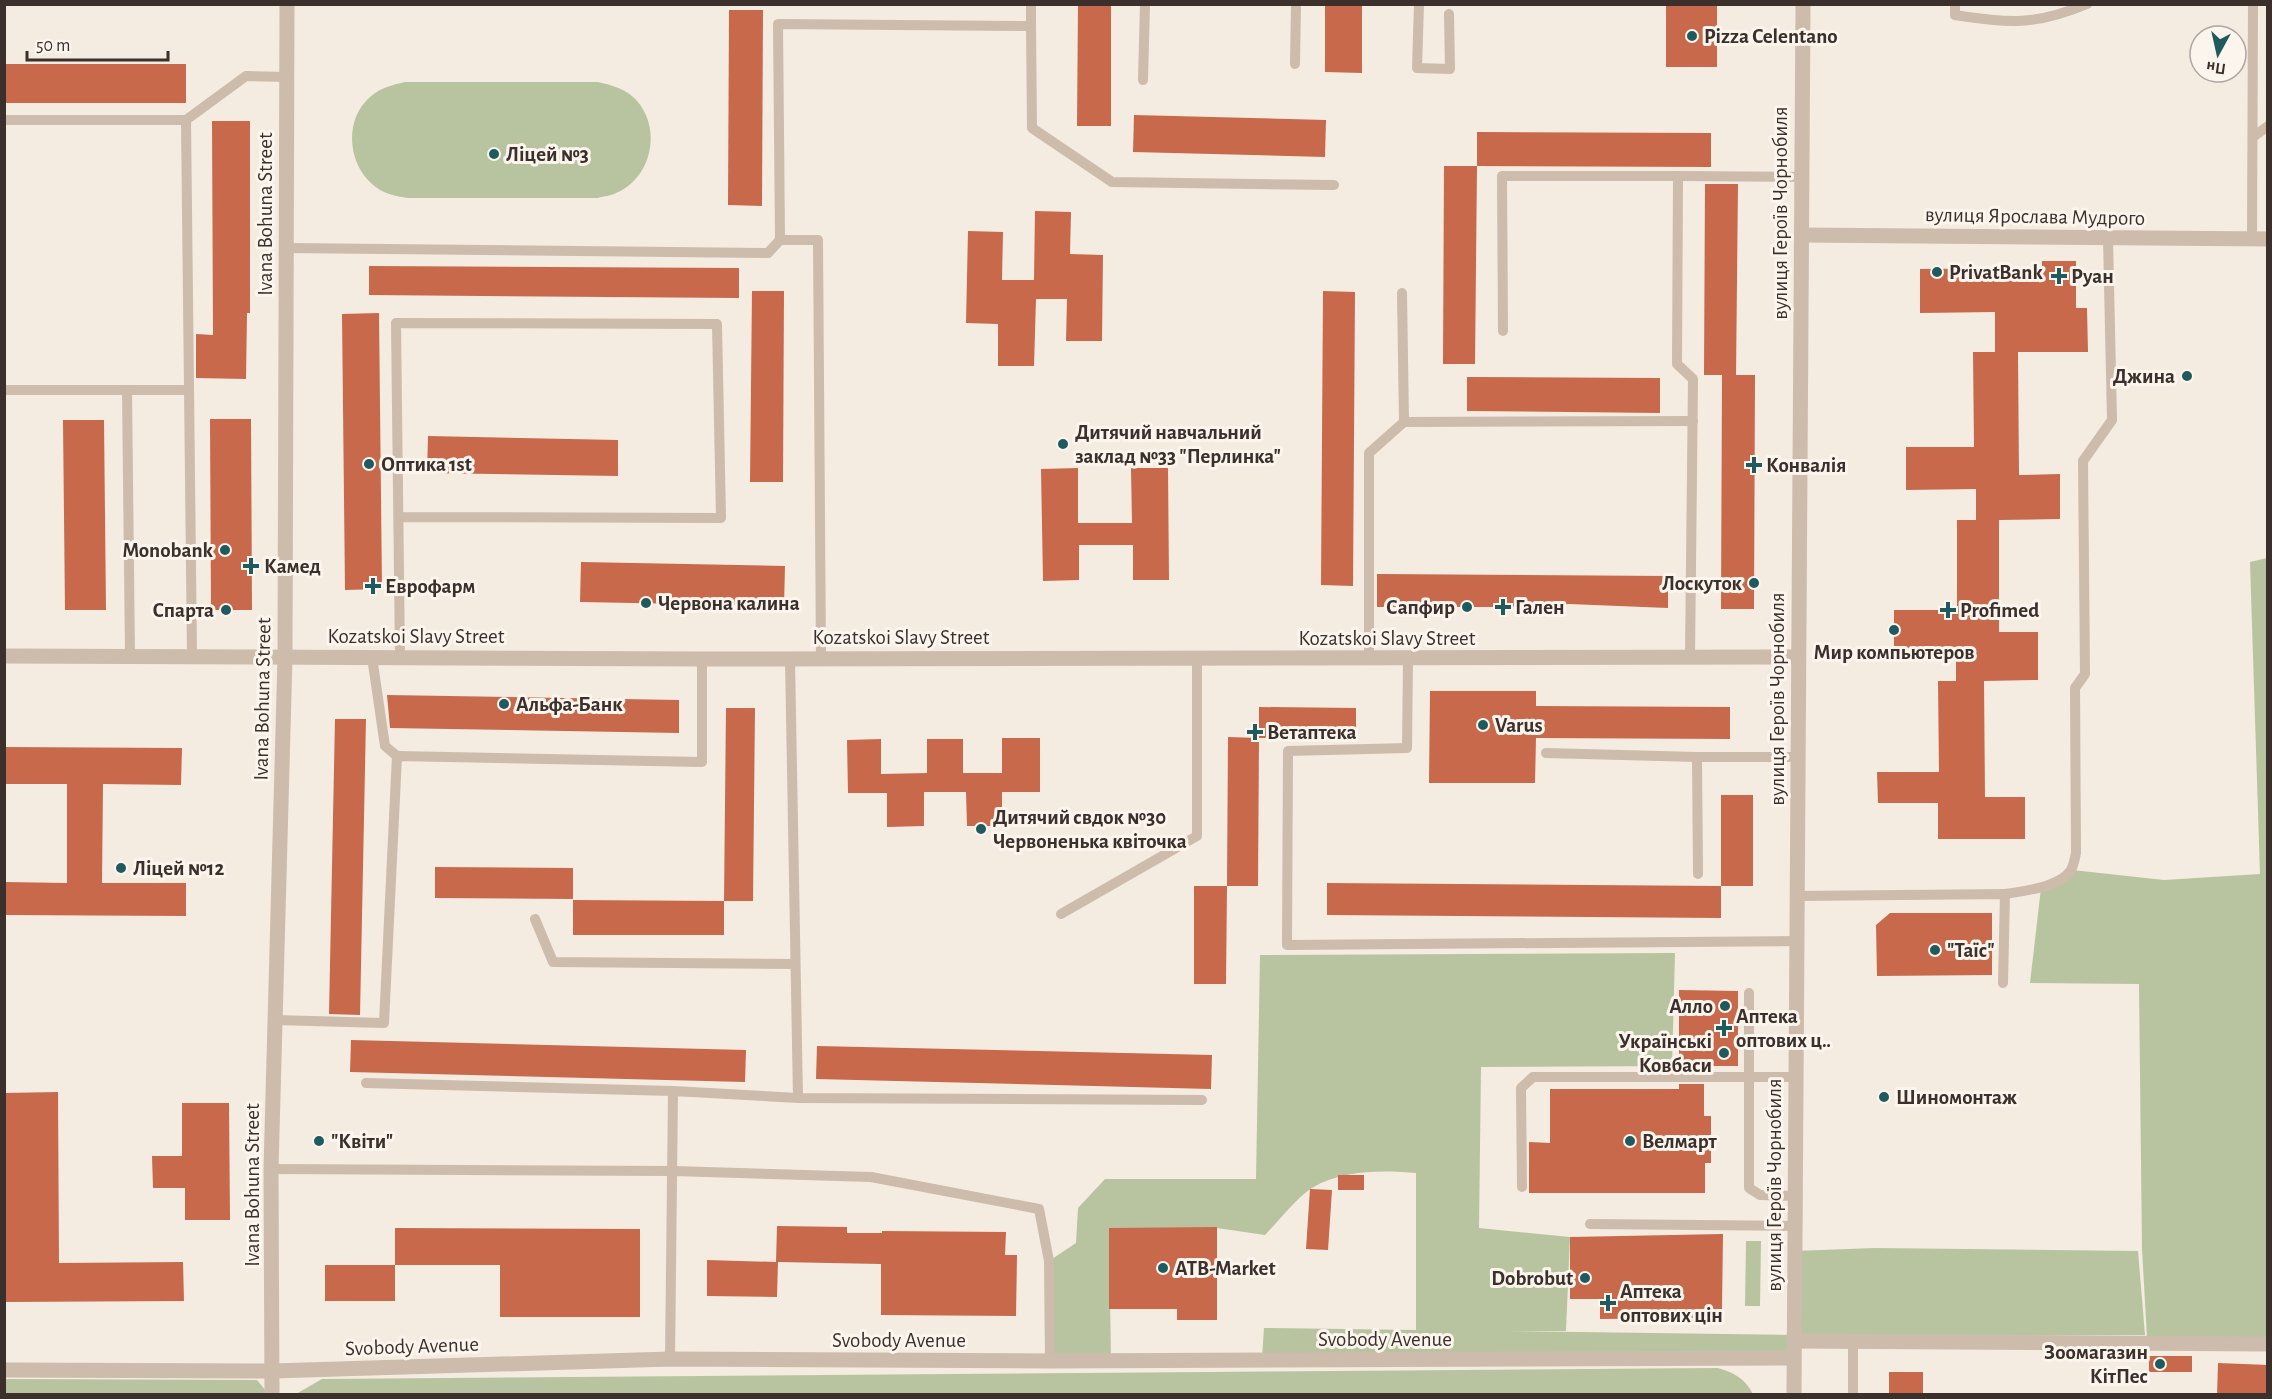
<svg xmlns="http://www.w3.org/2000/svg" width="2272" height="1399" viewBox="0 0 2272 1399" font-family="'Alegreya Sans',sans-serif">
  <style>
    .green { fill: #b8c4a0 }
    .building { fill: #c8694b }
    .lines { fill: none; stroke-linecap: round; stroke-linejoin: round }
    .service { stroke: #cdbbac; stroke-width: 10 }
    .minor { stroke: #cdbbac; stroke-width: 15 }
    .tertiary { stroke: #cdbbac; stroke-width: 15 }
    .poi-dot { fill: #1f5a5e; stroke: #fbf5ee; stroke-width: 2 }
    .labels { text-anchor: middle; stroke-width: 6; stroke-linejoin: round; paint-order: stroke }
    .poi-label { font-size: 21px; font-weight: bold; fill: #3b302b; stroke: #fbf5ee; text-anchor: start }
    .street-label { font-size: 21px; fill: #3b302b; stroke: #fbf5ee }
  </style>
  <rect width="100%" height="100%" fill="#f4ebe1"/>
  <g class="green">
    <path d="M405,82H598C611,85 622,88 632,96C663,123 654,177 616,193C611,196 604,196 598,198H408C402,197 395,196 389,194C350,180 339,124 370,97C380,88 392,85 405,82Z"/>
    <path d="M2267,558V1338L2147,1337L2142,1249L2139,984L2030,983L2041,888L2072,870L2164,880L2260,874L2250,562Z"/>
    <path d="M1675,953L1672,1066L1481,1067L1479,1228L1570,1237L1566,1331H1506L1794,1335V1251L1875,1248L2138,1251L2145,1335H1794L1793,1358H1262L1264,1328L1416,1330V1173C1383,1170 1341,1170 1312,1188C1296,1198 1279,1221 1265,1235L1217,1228H1109L1111,1361H1050L1049,1261L1076,1243L1078,1208L1105,1179H1256L1260,955Z"/>
    <path d="M1746,1241H1761L1760,1306H1745Z"/>
    <path d="M1718,1368C1735,1373 1745,1379 1753,1394H296L322,1379Z"/>
    <path d="M5,1379L257,1380L266,1391V1394H5Z"/>
  </g>
  <g class="building">
    <path d="M1078,4H1111V126H1077Z"/>
    <path d="M1325,4H1362V73L1325,72Z"/>
    <rect x="1666" y="4" width="51" height="63"/>
    <path d="M729,10H763L762,206L728,205Z"/>
    <rect x="4" y="64" width="182" height="39"/>
    <path d="M1134,115L1326,120L1325,157L1133,152Z"/>
    <path d="M212,121H250V313H247L246,379L196,378V334L213,335Z"/>
    <path d="M1477,132L1711,133V167L1477,166Z"/>
    <path d="M1444,166H1477L1475,364H1443Z"/>
    <path d="M1705,184H1738L1736,375H1755L1754,609H1721L1722,375H1704Z"/>
    <path d="M1035,211L1071,212L1070,254L1103,255L1102,341H1066L1067,299H1036L1034,366H998V324L966,323L968,231L1003,232L1002,280H1034Z"/>
    <path d="M2042,261H2076V308H2087L2088,352H2018L2019,475L2060,474V519L1999,520V632H2038V680L1984,681L1985,797H2025V839H1938V803H1878L1877,772H1939L1938,681H1956V647L1894,648V610H1957V520H1976V489L1906,490V447H1974L1973,352H1995V312L1920,313V269L2042,268Z"/>
    <path d="M369,266L739,268V298L369,295Z"/>
    <path d="M752,291H784L783,482H750Z"/>
    <path d="M1323,291L1355,292L1353,586L1321,585Z"/>
    <path d="M379,313L382,589L345,590L342,314Z"/>
    <path d="M1467,377L1660,378V413L1467,411Z"/>
    <path d="M210,419H251L252,610H211Z"/>
    <path d="M63,420H104L106,610H65Z"/>
    <path d="M428,436L618,440V476L427,473Z"/>
    <path d="M1078,468V523H1132L1131,468H1168L1169,580H1133V545H1079V580L1043,581L1041,469Z"/>
    <path d="M581,562L785,566L784,606L580,602Z"/>
    <path d="M1377,574L1668,576V608L1569,604L1503,607H1377Z"/>
    <path d="M1430,691H1536V706L1730,707V739L1536,738L1535,783H1429Z"/>
    <path d="M387,695L679,700V733L390,728Z"/>
    <path d="M1259,707L1356,708V738H1259Z"/>
    <path d="M726,708H755L753,901H724Z"/>
    <path d="M335,719H366L360,1015L329,1014Z"/>
    <path d="M1228,737L1259,738L1258,886H1227Z"/>
    <path d="M1002,738H1040V792H1002V826H967L966,792H924V826L887,827V793H848L847,740L881,739V774L927,773V739H963V773H1002Z"/>
    <path d="M4,747L182,748L181,785L103,784L102,883H186V916L4,915V882L67,883V784H4Z"/>
    <rect x="1721" y="795" width="32" height="91"/>
    <path d="M435,867L573,868V899L435,898Z"/>
    <path d="M1327,883L1721,886V918L1327,915Z"/>
    <path d="M1194,886H1227L1226,984H1194Z"/>
    <path d="M573,900L724,901V935H573Z"/>
    <path d="M1890,913H1992V975L1877,976L1876,925Z"/>
    <path d="M1679,990L1738,991V1066H1704V1070H1679Z"/>
    <path d="M351,1040L746,1050L745,1082L350,1072Z"/>
    <path d="M817,1046L1212,1055L1211,1089L816,1079Z"/>
    <path d="M1679,1084H1704V1116H1711V1163H1705V1193H1529V1142L1550,1143V1089H1679Z"/>
    <path d="M58,1092L59,1263L183,1262L184,1301L4,1302V1093Z"/>
    <path d="M182,1103H229L230,1220H185V1188H153L152,1156H182Z"/>
    <rect x="1338" y="1175" width="26" height="15"/>
    <path d="M1310,1189L1332,1190L1328,1250L1306,1249Z"/>
    <path d="M777,1226L847,1227V1233H882V1231L1006,1232L1005,1255H1017L1016,1316L881,1315V1264L778,1262L777,1297L707,1296V1260L776,1262Z"/>
    <path d="M1217,1227V1320H1177V1309H1109V1228Z"/>
    <path d="M395,1228L640,1229V1317H500V1265H395Z"/>
    <path d="M1723,1234L1722,1309L1712,1318L1600,1319V1299H1570V1237Z"/>
    <rect x="325" y="1265" width="70" height="36"/>
    <rect x="2149" y="1356" width="43" height="16"/>
    <path d="M2218,1363L2268,1365V1395H2217Z"/>
    <rect x="1889" y="1372" width="34" height="23"/>
  </g>
  <g class="lines">
    <g class="service">
      <path d="M1419,4L1417,68L1450,69L1449,14"/>
      <path d="M1955,4V15C2009,23 2035,26 2087,4"/>
      <path d="M1031,26V4"/>
      <path d="M1295,64L1296,4"/>
      <path d="M1143,80L1145,4"/>
      <path d="M4,120H186"/>
      <path d="M2253,137L2268,126"/>
      <path d="M1678,176L1802,177"/>
      <path d="M2252,239L2253,4"/>
      <path d="M286,248L768,253L780,240"/>
      <path d="M1402,293L1404,422"/>
      <path d="M1503,331L1502,176H1678L1677,364L1693,379L1690,658"/>
      <path d="M4,390H189"/>
      <path d="M127,390L130,656"/>
      <path d="M399,517L721,518L717,324L396,323L400,657"/>
      <path d="M192,656L186,120L246,76L287,77"/>
      <path d="M372,657L385,746L397,756"/>
      <path d="M821,658L818,240H780L778,24L1031,26L1032,128L1112,182L1334,185"/>
      <path d="M790,659L798,1098L1202,1100"/>
      <path d="M1369,659V453L1404,422L1693,421"/>
      <path d="M1408,659L1407,748L1288,751L1287,945L1796,941"/>
      <path d="M1546,753L1697,757H1798"/>
      <path d="M1697,757L1698,874"/>
      <path d="M2005,894C2024,891 2063,887 2072,868C2074,863 2075,858 2076,853L2075,688L2085,674L2083,461L2112,420L2108,238"/>
      <path d="M1797,896L2005,894L2003,983"/>
      <path d="M1061,914L1197,836V658"/>
      <path d="M535,919L553,962L794,964"/>
      <path d="M1749,993V1188L1760,1195L1795,1196"/>
      <path d="M275,1020L384,1023L397,756L702,762V659"/>
      <path d="M366,1083L673,1091"/>
      <path d="M271,1169L673,1171L871,1177L1039,1209L1049,1261L1050,1361"/>
      <path d="M1522,1187L1521,1088L1533,1077H1795"/>
      <path d="M1590,1224L1795,1226"/>
      <path d="M670,1359L673,1091L798,1098"/>
      <path d="M1853,1394V1340"/>
    </g>
    <g class="minor">
      <path d="M1801,235L2268,239"/>
      <path d="M4,656L702,659L1798,657"/>
      <path d="M1794,1341L2268,1344"/>
      <path d="M272,1394L271,1169L285,657L287,4"/>
    </g>
    <g class="tertiary">
      <path d="M4,1370L272,1371L670,1359L1050,1361L1793,1358"/>
      <path d="M1794,1394L1803,4"/>
    </g>
  </g>
  <g class="poi-dot">
    <circle cx="1692" cy="36" r="6"/>
    <circle cx="494" cy="154" r="6"/>
    <circle cx="1937" cy="272" r="6"/>
    <path d="M2056 267h6v6h6v6h-6v6h-6v-6h-6v-6h6z"/>
    <circle cx="2187" cy="376" r="6"/>
    <circle cx="1063" cy="444" r="6"/>
    <circle cx="369" cy="464" r="6"/>
    <path d="M1751 456h6v6h6v6h-6v6h-6v-6h-6v-6h6z"/>
    <circle cx="225" cy="550" r="6"/>
    <path d="M248 557h6v6h6v6h-6v6h-6v-6h-6v-6h6z"/>
    <circle cx="1754" cy="583" r="6"/>
    <path d="M370 577h6v6h6v6h-6v6h-6v-6h-6v-6h6z"/>
    <circle cx="646" cy="603" r="6"/>
    <circle cx="1467" cy="607" r="6"/>
    <path d="M1500 598h6v6h6v6h-6v6h-6v-6h-6v-6h6z"/>
    <circle cx="226" cy="610" r="6"/>
    <path d="M1945 601h6v6h6v6h-6v6h-6v-6h-6v-6h6z"/>
    <circle cx="1894" cy="630" r="6"/>
    <circle cx="504" cy="704" r="6"/>
    <circle cx="1483" cy="725" r="6"/>
    <path d="M1252 723h6v6h6v6h-6v6h-6v-6h-6v-6h6z"/>
    <circle cx="981" cy="829" r="6"/>
    <circle cx="121" cy="868" r="6"/>
    <circle cx="1935" cy="950" r="6"/>
    <circle cx="1725" cy="1006" r="6"/>
    <path d="M1721 1019h6v6h6v6h-6v6h-6v-6h-6v-6h6z"/>
    <circle cx="1724" cy="1053" r="6"/>
    <circle cx="1884" cy="1097" r="6"/>
    <circle cx="319" cy="1141" r="6"/>
    <circle cx="1630" cy="1141" r="6"/>
    <circle cx="1163" cy="1268" r="6"/>
    <circle cx="1585" cy="1278" r="6"/>
    <path d="M1605 1294h6v6h6v6h-6v6h-6v-6h-6v-6h6z"/>
    <circle cx="2160" cy="1364" r="6"/>
  </g>
  <g class="labels">
    <g class="poi-label">
      <text x="1704" y="43">Pizza Celentano</text>
      <text x="506" y="161">Ліцей №3</text>
      <text x="1949" y="279">PrivatBank</text>
      <text x="2071" y="283">Руан</text>
      <text x="2175" y="383" text-anchor="end">Джина</text>
      <text x="1075" y="439">Дитячий навчальний<tspan x="1075" dy="24">заклад №33 "Перлинка"</tspan></text>
      <text x="381" y="471">Оптика 1st</text>
      <text x="1766" y="472">Конвалія</text>
      <text x="213" y="557" text-anchor="end">Monobank</text>
      <text x="264" y="573">Камед</text>
      <text x="1742" y="590" text-anchor="end">Лоскуток</text>
      <text x="385" y="593">Еврофарм</text>
      <text x="658" y="610">Червона калина</text>
      <text x="1455" y="614" text-anchor="end">Сапфир</text>
      <text x="1515" y="614">Гален</text>
      <text x="214" y="617" text-anchor="end">Спарта</text>
      <text x="1960" y="617">Profimed</text>
      <text x="1894" y="659" text-anchor="middle">Мир компьютеров</text>
      <text x="516" y="711">Альфа-Банк</text>
      <text x="1495" y="732">Varus</text>
      <text x="1267" y="739">Ветаптека</text>
      <text x="993" y="824">Дитячий свдок №30<tspan x="993" dy="24">Червоненька квіточка</tspan></text>
      <text x="133" y="875">Ліцей №12</text>
      <text x="1947" y="957">"Таїс"</text>
      <text x="1713" y="1013" text-anchor="end">Алло</text>
      <text x="1736" y="1023">Аптека<tspan x="1736" dy="24">оптових ц‥</tspan></text>
      <text x="1712" y="1048" text-anchor="end">Українські<tspan x="1712" dy="24">Ковбаси</tspan></text>
      <text x="1896" y="1104">Шиномонтаж</text>
      <text x="331" y="1148">"Квіти"</text>
      <text x="1642" y="1148">Велмарт</text>
      <text x="1175" y="1275">ATB-Market</text>
      <text x="1573" y="1285" text-anchor="end">Dobrobut</text>
      <text x="1620" y="1298">Аптека<tspan x="1620" dy="24">оптових цін</tspan></text>
      <text x="2148" y="1359" text-anchor="end">Зоомагазин<tspan x="2148" dy="24">КітПес</tspan></text>
    </g>
    <g class="street-label">
      <text transform="translate(1780 213) rotate(-90)" y="7">вулиця Героїв Чорнобиля</text>
      <text transform="translate(265 214) rotate(-90)" y="7">Ivana Bohuna Street</text>
      <text transform="translate(2035 216) rotate(1)" y="7">вулиця Ярослава Мудрого</text>
      <text x="416" y="643">Kozatskoi Slavy Street</text>
      <text x="901" y="644">Kozatskoi Slavy Street</text>
      <text x="1387" y="645">Kozatskoi Slavy Street</text>
      <text transform="translate(262 699) rotate(-89)" y="7">Ivana Bohuna Street</text>
      <text transform="translate(1777 699) rotate(-90)" y="7">вулиця Героїв Чорнобиля</text>
      <text transform="translate(252 1185) rotate(-90)" y="7">Ivana Bohuna Street</text>
      <text transform="translate(1774 1185) rotate(-90)" y="7">вулиця Героїв Чорнобиля</text>
      <text x="1385" y="1346">Svobody Avenue</text>
      <text x="899" y="1347">Svobody Avenue</text>
      <text transform="translate(412 1346) rotate(-2)" y="7">Svobody Avenue</text>
    </g>
  </g>
  <rect width="2272" height="1399" fill="none" stroke="#3b302b" stroke-width="12"/>
  <g transform="translate(2218 54) rotate(188)"><circle r="28" fill="#fbf5ee" stroke="#aea6a0" stroke-width="1.5"/>
  <path d="M0-4.5L10 22L0 15L-10 22Z" fill="#1f5a5e"/>
  <text y="-9" font-size="16" font-weight="bold" text-anchor="middle" fill="#3b302b">Пн</text>
  </g>
  <path d="M27 51v9h141v-9" fill="none" stroke="#3b302b" stroke-width="3"/>
  <text x="36" y="51" font-size="18" fill="#3b302b" stroke="#fbf5ee" stroke-width="4.5" paint-order="stroke">50 m</text>
</svg>
